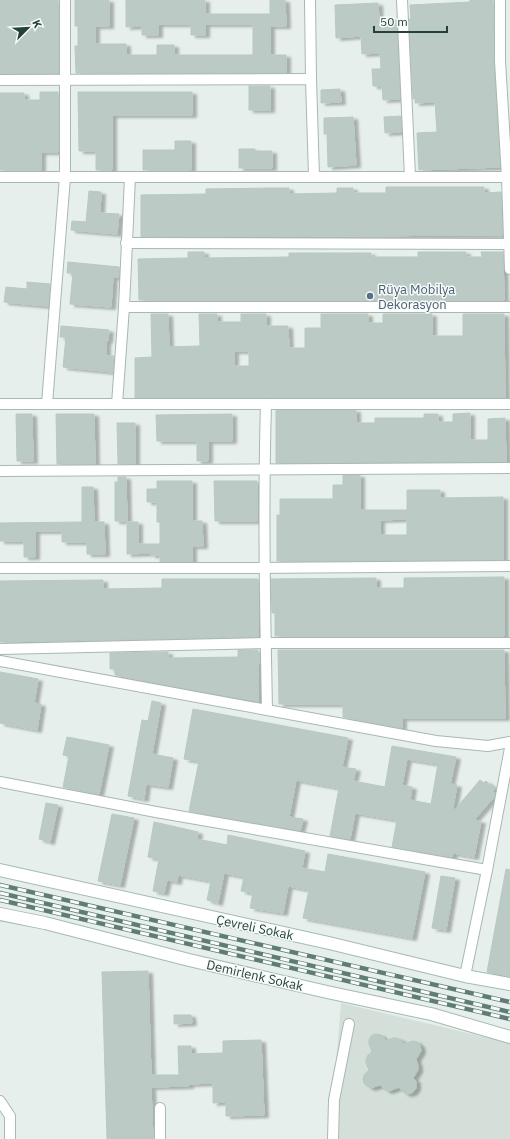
<svg xmlns="http://www.w3.org/2000/svg" width="510" height="1139" viewBox="0 0 510 1139" font-family="'IBM Plex Sans',sans-serif">
  <style>
    .built { fill: #d4dfda }
    .building { fill: #bbcac4; stroke: #b8c9c2; fill-rule: evenodd; filter: url(#shadow) }
    .lines { fill: none; stroke-linecap: round; stroke-linejoin: round }
    .street-casing { stroke: #a8b8b2; stroke-width: 12 }
    .secondary-casing { stroke: #a4bbb3; stroke-width: 14 }
    .street { stroke: #fff; stroke-width: 10 }
    .secondary { stroke: #fff; stroke-width: 12 }
    .rail-casing { stroke: #5f7d75; stroke-width: 4.5 }
    .rail { stroke: #f7fbf9; stroke-width: 3; stroke-dasharray: 9; stroke-linecap: butt }
    .service-dot { fill: #5c6f8a; stroke: #f7fbf9; stroke-width: 1.5 }
    .labels { text-anchor: middle; stroke-width: 3; stroke-linejoin: round; paint-order: stroke }
    .service-label { font-size: 13px; fill: #4e5e75; stroke: #f7fbf9; text-anchor: start }
    .street-label { font-size: 13px; fill: #24423a; stroke: #f7fbf9 }
  </style>
  <defs>
    <filter id="shadow"><feDropShadow dx="4.5" dy="2.5" stdDeviation="1" flood-color="#0004"/></filter>
  </defs>
  <rect width="100%" height="100%" fill="#e6efeb"/>
  <path class="built" d="M341,1003L510,1043V1139H330Z"/>
  <g class="building">
    <path d="M0,0H58V73L0,74Z"/>
    <path d="M75,0H109V26H95V44H126V55H157V45H174V55H253V24H205V35H191V24H158V35H142V26L126,27V0H205V14H270V0H285L286,26H270V55H286V73H76L75,46H78V26H75Z"/>
    <path d="M470,0H493L494,61L500,167L419,170L417,133L437,132L435,102L415,103V98L413,99L409,19H411L410,5L470,2Z"/>
    <path d="M378,3L379,21L396,20L400,99L383,100L382,86H373L372,69H381L380,53L362,54L361,36L336,38L335,5Z"/>
    <rect x="249" y="86" width="21" height="24"/>
    <path d="M340,89L341,102L321,103V90Z"/>
    <path d="M40,92H58V152H41V170H0V93H24V100H40Z"/>
    <path d="M78,92H192V115H112V170H96V151H79Z"/>
    <path d="M401,116V132L385,133L384,117Z"/>
    <path d="M353,117L356,165L328,167L327,134H324V118Z"/>
    <path d="M175,141H191V170H143V150H175Z"/>
    <path d="M239,149H255V151H272V168H239Z"/>
    <path d="M386,187H484V193L501,192L502,235L141,237V195L206,194V189L272,188H289V194L337,193V188H353V193H386Z"/>
    <path d="M89,191L101,192L100,213L119,214L117,234L71,230L72,221L86,222Z"/>
    <path d="M188,252H204V258L289,257V253H371V257H418V252H466V257H482L481,252H503L504,300H139L138,259L188,258Z"/>
    <path d="M68,262L119,267V277H113L111,307L70,304L73,273H67Z"/>
    <path d="M27,282L50,284L48,306L4,302L6,287L27,289Z"/>
    <path d="M151,314H168L169,347L200,346L199,314H217V322H241V314H266V326H288L289,348H305V328H321V314H368V323H383V314H432V336H463V314H504L505,398H135V358L152,357ZM234,351H249V366H234Z"/>
    <path d="M61,326L109,330L108,341H106V356H114L113,372L63,367L66,337H60Z"/>
    <path d="M276,410H356V423H375V418H424V414H438V422H453V414L470,413V440H488V419L505,418L506,462L276,463Z"/>
    <path d="M16,414H32L33,461H17Z"/>
    <path d="M56,414H94L95,464H57Z"/>
    <path d="M232,414V441H208V461H197V441H157L156,415Z"/>
    <path d="M117,423H135V464H118Z"/>
    <path d="M343,475H360V510H407V490H440V498L503,497V560L277,561V515H280V499H333V485H343ZM407,519V535H380V520Z"/>
    <path d="M118,477H126L127,521H115V482H118Z"/>
    <path d="M157,481H192V521H202L203,546H192V562H160V555H151V553L127,554V522H138V544H160V522H157V502H147V489H157Z"/>
    <path d="M214,481H257V521H215Z"/>
    <path d="M82,487H93L94,522H104L105,554H87V542H62V531H35V557H24V541H0V523L82,522Z"/>
    <path d="M504,577V636H275V613H272L271,579L376,578V588H404V578Z"/>
    <path d="M162,579H258V637L0,642V581L103,580V589L162,588Z"/>
    <path d="M238,650H258V653H259L260,663H258V702L115,675V669H110V653L168,652V658L238,657Z"/>
    <path d="M278,650H504L505,718H402V728L343,717V704H279Z"/>
    <path d="M0,672L38,679L34,703L41,704L37,730L0,723Z"/>
    <path d="M152,701L161,703L152,754L173,758L168,787L146,784L144,799L128,796L142,720L148,721Z"/>
    <path d="M193,709L348,738L342,767L356,769L353,781L385,787L392,746L456,757L450,784L457,785L452,813L480,780L484,783L486,781L495,789L493,791L495,793L494,797L474,820L481,821L474,857L453,853L452,857L392,847L397,820L355,813L350,839L330,836L339,788L296,780L289,817L303,819L300,831L189,811L199,761L184,759ZM407,759L438,764L431,804L410,800L412,787L402,785Z"/>
    <path d="M67,737L109,745L99,794L63,787L69,756L63,755Z"/>
    <path d="M46,803L58,805L50,842L39,839Z"/>
    <path d="M112,814L134,818L120,885L98,881Z"/>
    <path d="M154,822L198,832L197,839L227,845L228,835L305,851L302,868L325,872L328,854L425,872L412,938L303,918L309,890L288,886L283,913L250,908L253,893L241,891L244,877L224,873L218,903L207,900L211,881L178,875L177,882L167,880L164,893L153,891L159,859L148,857Z"/>
    <path d="M506,869L510,870V976L487,972Z"/>
    <path d="M441,876L455,878L446,930L432,928Z"/>
    <path d="M148,971L151,1075H179L178,1046H191V1054L223,1053V1041L261,1040L264,1115L226,1116V1102L213,1103V1083L189,1084V1086L151,1087L153,1139H107L102,972Z"/>
    <path d="M174,1015H191L192,1023L174,1024Z"/>
    <path d="M375,1034L381,1035L386,1041L393,1038H397L401,1040L404,1044L413,1041L417,1042L420,1045L421,1051L416,1059L418,1066V1070L413,1078L416,1081V1088L412,1093L406,1094L402,1091L399,1087L389,1091L385,1090L380,1085L371,1088L367,1086L364,1083L363,1079L364,1075L369,1070L366,1063V1059L368,1055L372,1052L369,1044V1040L371,1036Z"/>
  </g>
  <g class="lines">
    <g class="street-casing">
      <g id="street">
        <path d="M310,0L311,79"/>
        <path d="M402,0L410,177"/>
        <path d="M500,0V61L507,177L510,269"/>
        <path d="M0,80L311,79L314,177"/>
        <path d="M0,177H510"/>
        <path d="M126,243L509,244"/>
        <path d="M124,307H510"/>
        <path d="M0,404H510"/>
        <path d="M47,404L65,177V0"/>
        <path d="M117,404L124,307L130,177"/>
        <path d="M266,404C263,506 265,608 267,710"/>
        <path d="M0,471L510,468"/>
        <path d="M0,568H241L510,566"/>
        <path d="M0,649L265,643H510"/>
        <path d="M0,661L436,741L488,746L510,742"/>
        <path d="M0,782L156,812L487,870L510,748"/>
        <path d="M465,976L487,870"/>
        <path d="M0,1101L10,1116V1139"/>
        <path d="M160,1139V1108"/>
        <path d="M333,1139L334,1100L349,1024"/>
      </g>
    </g>
    <g class="secondary-casing">
      <g id="secondary">
        <path d="M0,870L329,943L465,976L510,984"/>
        <path d="M0,914L45,923L189,960L327,992L431,1014L510,1037"/>
      </g>
    </g>
    <use href="#street" class="street"/>
    <use href="#secondary" class="secondary"/>
    <g class="rail-casing">
      <g id="rail">
        <path d="M0,885L510,1002"/>
        <path d="M0,893L510,1012"/>
        <path d="M0,900L510,1019"/>
      </g>
    </g>
    <use href="#rail" class="rail"/>
  </g>
  <circle class="service-dot" cx="370" cy="296" r="4"/>
  <g class="labels">
    <g class="service-label">
      <text x="378" y="294">Rüya Mobilya<tspan x="378" dy="15">Dekorasyon</tspan></text>
    </g>
    <g class="street-label">
      <text transform="translate(255 927) rotate(12)" y="5">Çevreli Sokak</text>
      <text transform="translate(255 975) rotate(13)" y="5">Demirlenk Sokak</text>
    </g>
  </g>
  <g transform="translate(28 28) rotate(66)" stroke="#f7fbf9" stroke-width="3" paint-order="stroke">
  <path d="M0-3L7 15L0 10L-7 15Z" fill="#24423a"/>
  <text y="-6" font-size="11" font-weight="bold" text-anchor="middle" fill="#24423a">K</text>
  </g>
  <path d="M374 26v6h73v-6" fill="none" stroke="#24423a" stroke-width="2"/>
  <text x="380" y="26" font-size="12" fill="#24423a" stroke="#f7fbf9" stroke-width="3" paint-order="stroke">50 m</text>
</svg>
